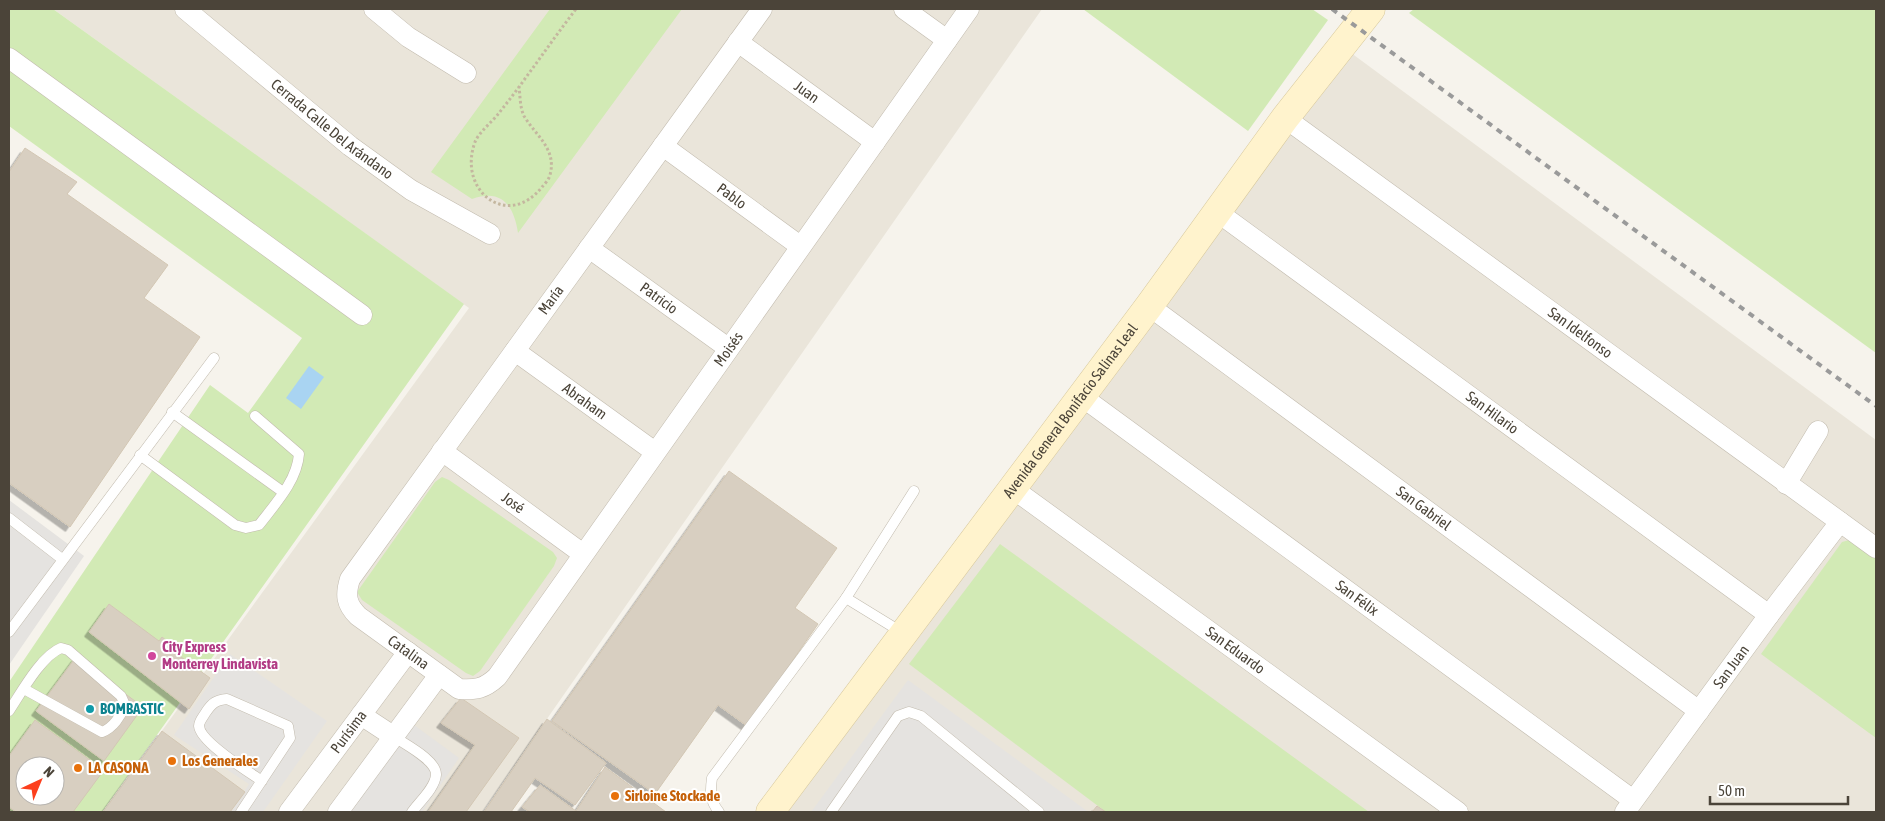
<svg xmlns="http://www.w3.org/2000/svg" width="1885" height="821" viewBox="0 0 1885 821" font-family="'Asap Condensed',sans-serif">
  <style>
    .residential { fill: #eae5da }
    .green { fill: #d2eab5; fill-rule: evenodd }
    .parking { fill: #e5e3e0 }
    .water { fill: #a9d4f2 }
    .building { fill: #d8cfc1; stroke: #d3c7b4; fill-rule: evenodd; filter: url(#shadow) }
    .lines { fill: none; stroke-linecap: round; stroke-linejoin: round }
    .lane-casing { stroke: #c2bbae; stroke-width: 11 }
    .street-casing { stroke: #c2bbae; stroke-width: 21 }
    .secondary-casing { stroke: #d6c79b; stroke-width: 29 }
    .path { stroke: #c4b79f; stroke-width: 3; stroke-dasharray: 2.5 2.5; stroke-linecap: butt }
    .lane { stroke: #fff; stroke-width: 10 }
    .street { stroke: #fff; stroke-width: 20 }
    .secondary { stroke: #fff3cd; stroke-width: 28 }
    .rail { stroke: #9a9a9a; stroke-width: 4; stroke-dasharray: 6 6; stroke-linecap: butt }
    .hotel-dot { fill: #d1479c; stroke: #fff; stroke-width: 2 }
    .culture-dot { fill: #0f9aa8; stroke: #fff; stroke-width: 2 }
    .food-dot { fill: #e8710a; stroke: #fff; stroke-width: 2 }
    .labels { text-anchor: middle; stroke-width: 4; stroke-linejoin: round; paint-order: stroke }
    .street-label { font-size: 15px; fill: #4b4439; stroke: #fff }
    .hotel-label { font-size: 15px; font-weight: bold; fill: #b23c85; stroke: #fff; text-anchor: start }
    .culture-label { font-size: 15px; font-weight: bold; fill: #0d838f; stroke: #fff; text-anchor: start }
    .food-label { font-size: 15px; font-weight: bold; fill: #c56008; stroke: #fff; text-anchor: start }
  </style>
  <defs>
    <filter id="shadow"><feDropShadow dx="-4.5" dy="4.5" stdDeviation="0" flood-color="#0004"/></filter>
  </defs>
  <rect width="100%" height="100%" fill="#f6f3ec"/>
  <g class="residential">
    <path d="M53,9H1042L482,812H103L469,308Z"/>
    <path d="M1343,47L1876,440V812H776Z"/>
  </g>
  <g class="green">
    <path d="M9,9H53L464,304L102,812H9V682L210,385L248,413L302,338L9,126ZM25,766H55V796H25Z"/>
    <path d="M550,9H682L518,233C514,206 502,188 472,199L431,172Z"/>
    <path d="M1083,9H1312L1328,20L1248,131Z"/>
    <path d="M1414,9H1876V353L1409,13Z"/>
    <path d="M442,477L449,480L553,552L557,558L554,566L480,671L473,676L466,673L362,600L357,592L435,482Z"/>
    <path d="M1853,539L1876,556V738L1761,654L1842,542Z"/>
    <path d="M1000,544L1369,812H1106L909,664Z"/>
  </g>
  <g class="parking">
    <path d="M9,500L84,556L9,665Z"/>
    <path d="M230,654L327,721L263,812H231L249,784L174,735Z"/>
    <path d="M908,680L1087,811L1086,812H811Z"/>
    <path d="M414,725L459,758L422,812H350Z"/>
  </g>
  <path class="water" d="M309,366L324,377L301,409L286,398Z"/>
  <g class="building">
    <path d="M25,148L77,182L67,194L168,265L144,298L200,337L70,527L9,483V172Z"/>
    <path d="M729,471L837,548L795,608L818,624L747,726L718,705L655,794L552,721Z"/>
    <path d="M109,604L159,641L162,637L180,651L177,654L210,678L189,709L89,632Z"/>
    <path d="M76,657L143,707L104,761L36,711Z"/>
    <path d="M461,698L519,738L466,812H428L475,745L441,723Z"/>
    <path d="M547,719L606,763L575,805L535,778L511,812H484Z"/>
    <path d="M35,720L104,770L73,812H16L9,807V756ZM25,766H55V796H25Z"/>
    <path d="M162,731L245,792L230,812H103Z"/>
    <path d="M605,767L666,812H530L522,807L540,785L576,811Z"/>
    <path d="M1097,806L1106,812H1092Z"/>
  </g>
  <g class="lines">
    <g class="lane-casing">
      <g id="lane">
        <path d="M172,412L283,492"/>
        <path d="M140,455L235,525L246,528L259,525C275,504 297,481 299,454L255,416"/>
        <path d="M9,518L62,559"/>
        <path d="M846,598L914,491"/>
        <path d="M9,632L214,358"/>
        <path d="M9,711C21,693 41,656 61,648L68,650L121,696L125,705C121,716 113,728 102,732L24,689"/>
        <path d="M393,736C404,744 437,760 436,775C435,788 419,802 412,812"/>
        <path d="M241,812L290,738L288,726L227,699C216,700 212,703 206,712C203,717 199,721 199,726C200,742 249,772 262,781"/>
        <path d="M719,812C710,801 710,792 712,778L846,598L903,633"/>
        <path d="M831,812L898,716L909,712L921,716L1039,812"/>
      </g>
    </g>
    <g class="street-casing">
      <g id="street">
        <path id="s1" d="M185,9L350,146L411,190L490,234"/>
        <path d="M374,9L408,37L466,73"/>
        <path id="s2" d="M762,9L350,579C345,595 346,604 358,616L459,689C476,690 484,689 497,677L969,9"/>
        <path d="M904,9L947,40"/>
        <path id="s3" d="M738,42L875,142"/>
        <path d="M9,58L362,315"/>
        <path id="s4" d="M1285,118L1876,548"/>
        <path id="s5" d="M663,146L800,246"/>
        <path id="s6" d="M1216,211L1769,615"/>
        <path id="s7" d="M589,248L728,348"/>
        <path id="s8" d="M1149,306L1699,711"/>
        <path id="s9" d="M515,351L655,452"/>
        <path id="s10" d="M1081,396L1633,800"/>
        <path id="s11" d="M442,451L583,554"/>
        <path d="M1786,484L1818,431"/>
        <path id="s12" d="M1012,488L1458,812"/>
        <path d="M361,715L393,736"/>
        <path id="s13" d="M289,812L408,652"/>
        <path d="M338,812L439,675"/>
        <path id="s14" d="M1625,812L1769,615L1840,522"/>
      </g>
    </g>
    <g class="secondary-casing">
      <g id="secondary">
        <path id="s15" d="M770,812L1149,306L1285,118L1371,9"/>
      </g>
    </g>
    <path class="path" d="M519,86C520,95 520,108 524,116C536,136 557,149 550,175C549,179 545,184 542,187C508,230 457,191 475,142C479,132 492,122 499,113C526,79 550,43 576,9"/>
    <use href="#lane" class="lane"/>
    <use href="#street" class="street"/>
    <use href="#secondary" class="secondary"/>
    <path class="rail" d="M1332,9L1876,406"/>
  </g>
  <circle class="hotel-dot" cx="152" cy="656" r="5"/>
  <circle class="culture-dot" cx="90" cy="709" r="5"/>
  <g class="food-dot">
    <circle cx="172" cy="761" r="5"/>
    <circle cx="78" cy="768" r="5"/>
    <circle cx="615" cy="796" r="5"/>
  </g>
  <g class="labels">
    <g class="street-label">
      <text dy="5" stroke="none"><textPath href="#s3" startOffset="85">Juan</textPath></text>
      <text dy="5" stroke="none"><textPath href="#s1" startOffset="190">Cerrada Calle Del Arándano</textPath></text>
      <text dy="5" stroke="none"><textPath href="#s5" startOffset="85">Pablo</textPath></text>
      <text dy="5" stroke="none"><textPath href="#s7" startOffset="86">Patricio</textPath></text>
      <text transform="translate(551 300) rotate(-54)" y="5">María</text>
      <text dy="5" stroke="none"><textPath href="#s4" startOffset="365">San Idelfonso</textPath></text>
      <text dy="5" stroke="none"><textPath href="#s2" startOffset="1311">Moisés</textPath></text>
      <text dy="5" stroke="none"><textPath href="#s9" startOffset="86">Abraham</textPath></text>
      <text dy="5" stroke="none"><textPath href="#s15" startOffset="501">Avenida General Bonifacio Salinas Leal</textPath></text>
      <text dy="5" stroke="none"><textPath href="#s6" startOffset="342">San Hilario</textPath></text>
      <text dy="5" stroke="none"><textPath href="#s11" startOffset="88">José</textPath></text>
      <text dy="5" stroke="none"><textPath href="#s8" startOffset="341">San Gabriel</textPath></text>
      <text dy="5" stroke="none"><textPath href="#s10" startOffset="342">San Félix</textPath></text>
      <text dy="5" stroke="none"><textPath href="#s12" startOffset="276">San Eduardo</textPath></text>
      <text dy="5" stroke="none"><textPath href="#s2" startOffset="806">Catalina</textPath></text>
      <text dy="5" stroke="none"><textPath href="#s14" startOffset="180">San Juan</textPath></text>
      <text dy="5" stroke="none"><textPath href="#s13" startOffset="100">Purísima</textPath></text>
    </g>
    <g class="hotel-label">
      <text x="162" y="652">City Express<tspan x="162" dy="17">Monterrey Lindavista</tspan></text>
    </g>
    <g class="culture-label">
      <text x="100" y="714">BOMBASTIC</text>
    </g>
    <g class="food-label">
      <text x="182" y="766">Los Generales</text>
      <text x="88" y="773">LA CASONA</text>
      <text x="625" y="801">Sirloine Stockade</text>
    </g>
  </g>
  <rect width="1885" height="821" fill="none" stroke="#4b4439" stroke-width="20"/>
  <g transform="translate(40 781) rotate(44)"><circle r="24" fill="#ffffff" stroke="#b7b4b0"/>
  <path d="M0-4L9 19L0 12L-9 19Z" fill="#fc3f1d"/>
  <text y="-8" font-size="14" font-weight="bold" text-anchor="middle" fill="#4b4439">N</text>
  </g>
  <path d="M1710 796v8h138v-8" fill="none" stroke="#4b4439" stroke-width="2.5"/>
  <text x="1718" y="796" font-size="15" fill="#4b4439" stroke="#ffffff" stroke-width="4" paint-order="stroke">50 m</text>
</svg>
